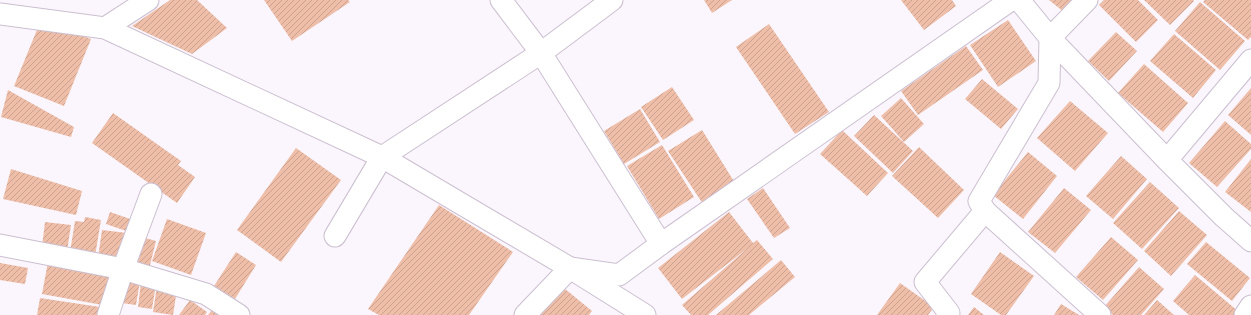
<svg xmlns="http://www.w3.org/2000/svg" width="1251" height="315" viewBox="0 0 1251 315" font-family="'Zilla Slab',serif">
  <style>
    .building { fill: url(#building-hatch) }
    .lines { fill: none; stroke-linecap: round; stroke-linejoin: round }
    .street-casing { stroke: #cbbfd0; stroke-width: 23 }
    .street { stroke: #fff; stroke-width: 21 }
  </style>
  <defs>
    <pattern id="building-hatch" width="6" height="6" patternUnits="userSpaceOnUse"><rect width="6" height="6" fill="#eebea8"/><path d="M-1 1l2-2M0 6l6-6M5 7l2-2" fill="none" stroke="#cba290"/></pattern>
  </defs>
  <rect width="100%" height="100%" fill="#fbf6fd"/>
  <g class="building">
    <path d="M170,0H197L227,28L192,54L132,26Z"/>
    <path d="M264,0H348L350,2L292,41Z"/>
    <path d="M704,0H732L712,13Z"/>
    <path d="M901,0H952L956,6L924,30Z"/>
    <path d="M1049,0H1073L1064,12Z"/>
    <path d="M1104,0H1138L1158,20L1136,42L1099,5Z"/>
    <path d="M1144,0H1193L1194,1L1170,25Z"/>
    <path d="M1205,0H1251V37L1248,40L1203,2Z"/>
    <path d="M1200,2L1245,41L1220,70L1175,31Z"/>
    <path d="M41,20L91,39L64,106L14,86Z"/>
    <path d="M1008,20L1036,61L998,87L970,45Z"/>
    <path d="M769,24L829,112L795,134L736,47Z"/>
    <path d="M1116,32L1137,51L1109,81L1088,61Z"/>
    <path d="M1174,34L1216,70L1193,98L1150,61Z"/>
    <path d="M966,46L983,70L918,115L901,91Z"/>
    <path d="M1144,64L1188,103L1163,132L1118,93Z"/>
    <path d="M982,79L1018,109L1001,129L965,99Z"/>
    <path d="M672,87L694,120L663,140L641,107Z"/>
    <path d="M1251,88V135L1228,115Z"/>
    <path d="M8,90L74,127L71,137L1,117Z"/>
    <path d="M901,98L924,124L904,142L881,116Z"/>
    <path d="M1070,101L1108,133L1075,171L1037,138Z"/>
    <path d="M640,109L660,142L624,164L604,131Z"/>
    <path d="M113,113L181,161L178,165L195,177L177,203L92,143Z"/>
    <path d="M874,115L913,151L893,173L854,136Z"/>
    <path d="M1225,121L1251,144V149L1217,187L1189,163Z"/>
    <path d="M702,130L735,183L703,204L668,151Z"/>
    <path d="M842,130L888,173L867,196L820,154Z"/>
    <path d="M662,145L694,197L659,219L627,166Z"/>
    <path d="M919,147L964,190L938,218L892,176Z"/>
    <path d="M296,148L341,180L281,262L237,230Z"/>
    <path d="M1028,152L1057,176L1023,219L993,195Z"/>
    <path d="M1121,156L1147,179L1113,219L1086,196Z"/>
    <path d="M1251,159V212L1225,192Z"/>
    <path d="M11,169L82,191L76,215L3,199Z"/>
    <path d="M1150,182L1179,208L1142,249L1113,223Z"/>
    <path d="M763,188L790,228L774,238L747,199Z"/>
    <path d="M1064,188L1091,210L1055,253L1028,232Z"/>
    <path d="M439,205L513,252L469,315H379L368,309Z"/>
    <path d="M1179,211L1207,235L1171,276L1144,251Z"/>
    <path d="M110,212L136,221L132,233L106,224Z"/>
    <path d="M729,212L753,243L757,240L773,259L708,315H691L682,305L748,248L682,299L658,268Z"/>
    <path d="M85,217L101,220L95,256L70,252L75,221L84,222Z"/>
    <path d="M167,219L206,233L191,275L152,261Z"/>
    <path d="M45,222L71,225L67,251L42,247Z"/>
    <path d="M102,230L127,233L123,261L98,258Z"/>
    <path d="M138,236L156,241L149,269L130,263Z"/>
    <path d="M1111,237L1138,260L1103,300L1076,277Z"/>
    <path d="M1206,242L1250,278L1232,301L1187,264Z"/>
    <path d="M236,252L256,265L235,299L214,286Z"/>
    <path d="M1000,252L1034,276L1006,315H1001L971,294Z"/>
    <path d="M781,260L795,277L749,315H716Z"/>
    <path d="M48,262L114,277L108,306L42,294Z"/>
    <path d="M0,263L28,268L25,284L0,280Z"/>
    <path d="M1139,267L1164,289L1141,315H1113L1104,307Z"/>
    <path d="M1195,275L1239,312L1237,315H1189L1173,301Z"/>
    <path d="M126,279L140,281L136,305L122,303Z"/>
    <path d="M141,282L156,284L152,309L138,307Z"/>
    <path d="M900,283L934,307L928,315H877Z"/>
    <path d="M559,284L592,311L589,315H533Z"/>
    <path d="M157,286L177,289L173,315L153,312Z"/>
    <path d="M40,298L100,307L99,315H37Z"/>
    <path d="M190,300L207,312L205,315H179Z"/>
    <path d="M1157,300L1174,315H1144Z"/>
    <path d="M1061,304L1079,315H1054Z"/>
    <path d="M974,307L984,315H968Z"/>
    <path d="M212,310L220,315H208Z"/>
  </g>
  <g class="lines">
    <g class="street-casing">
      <g id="street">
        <path d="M501,0L541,53L661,244"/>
        <path d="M1019,0L1050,38L1167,160L1224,217L1251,241"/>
        <path d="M0,14L105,28L382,157L570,268L645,315"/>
        <path d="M105,28L148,0"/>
        <path d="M1167,160L1251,60"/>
        <path d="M985,211L1100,315"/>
        <path d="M335,236L382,157L541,53L612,0"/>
        <path d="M0,245L123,269L206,294L239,315"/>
        <path d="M108,315L123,269L151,194"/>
        <path d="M525,315L570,268L619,275L661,244L1011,0"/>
        <path d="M947,315L949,313L925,282L985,211L979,201L1049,83L1050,38L1087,0"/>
        <path d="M1245,315L1251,306"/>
      </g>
    </g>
    <use href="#street" class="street"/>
  </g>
</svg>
